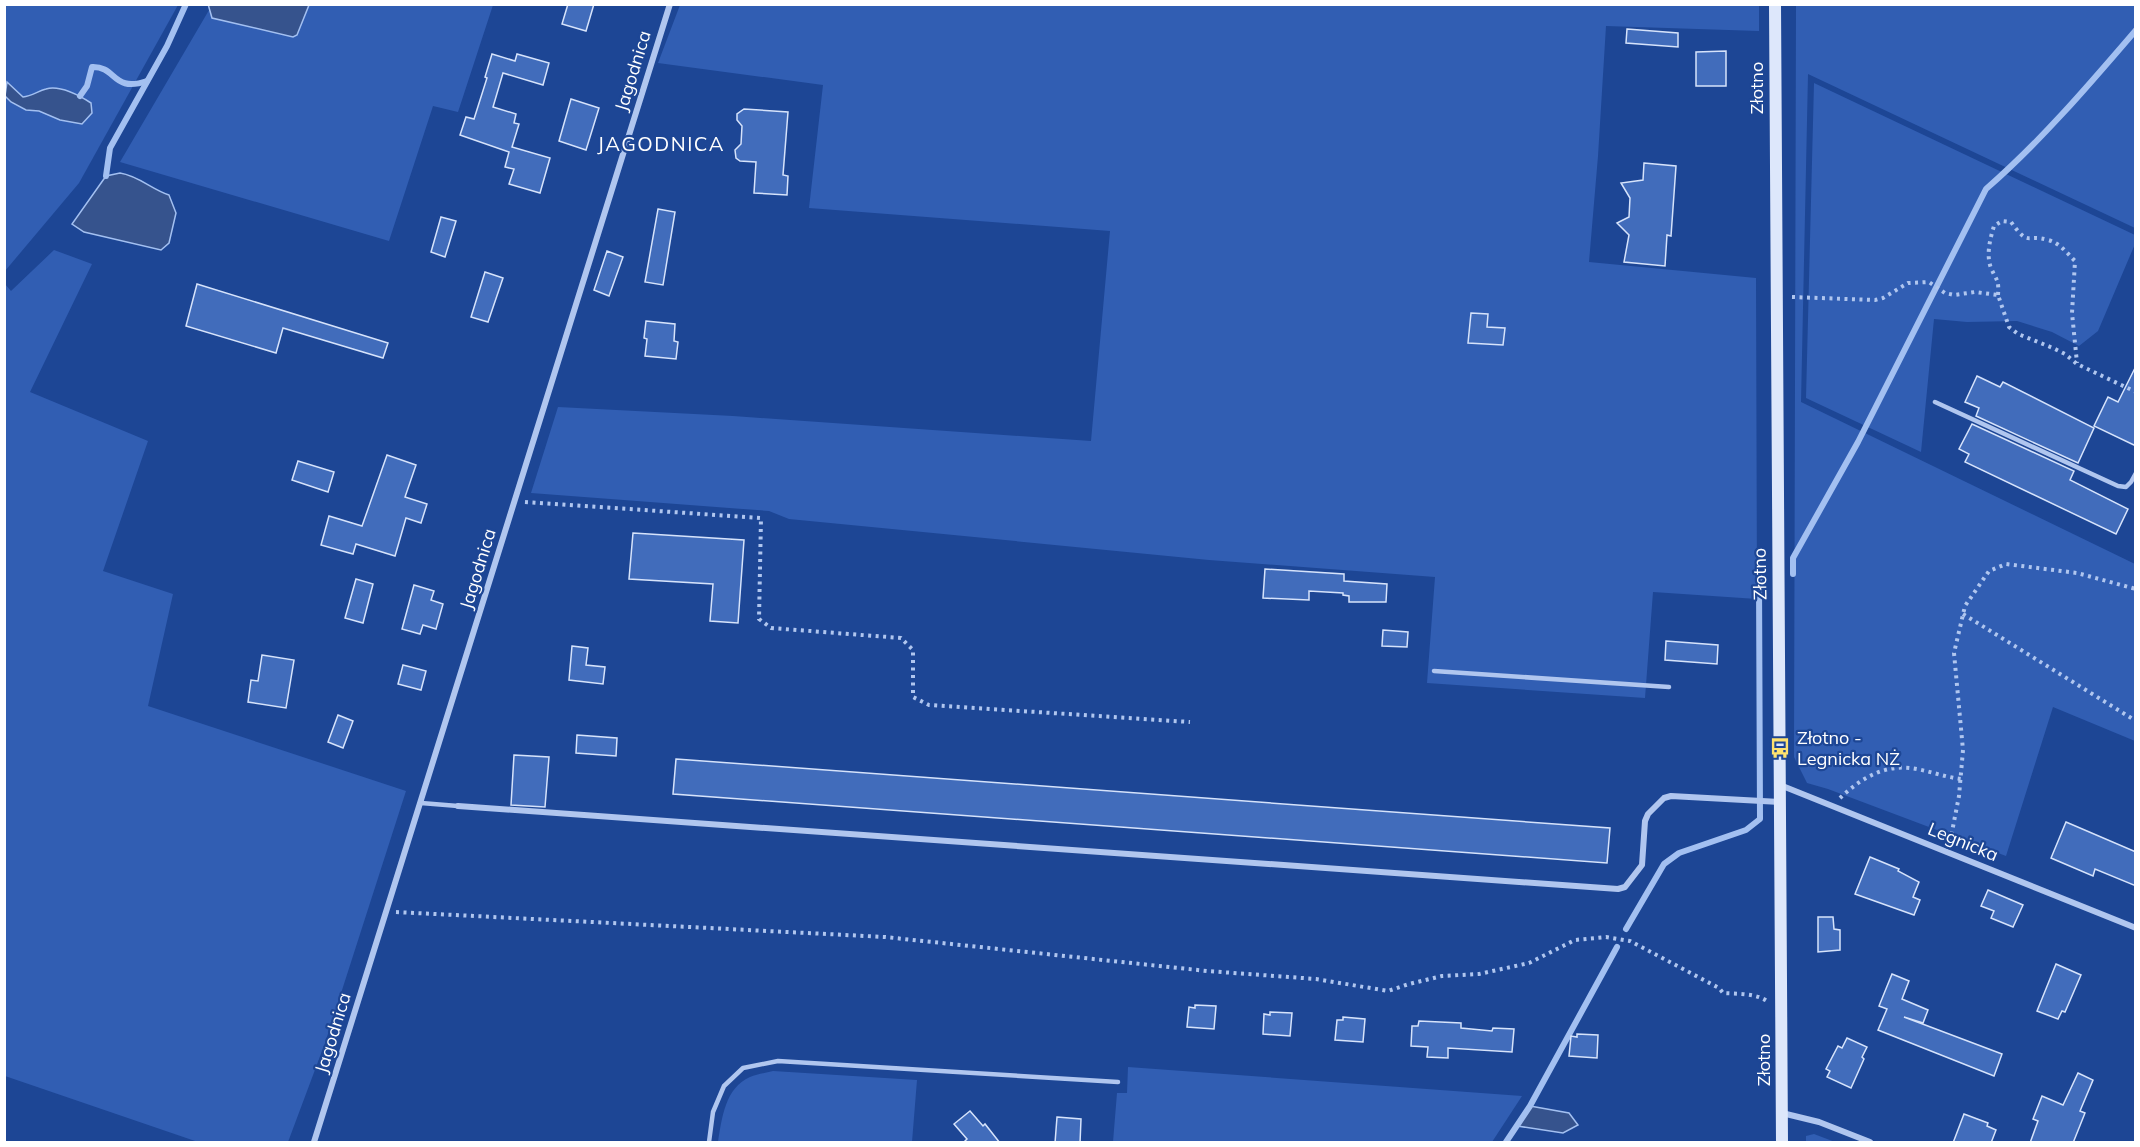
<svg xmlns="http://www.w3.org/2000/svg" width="2140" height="1147" viewBox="0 0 2140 1147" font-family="Mulish,sans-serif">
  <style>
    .green { fill: #315eb3 }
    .water { fill: #36538d; stroke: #a3c0f1; stroke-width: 1.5 }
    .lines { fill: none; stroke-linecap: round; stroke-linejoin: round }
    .stream { stroke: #a3c0f1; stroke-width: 6 }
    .building { fill: #416cbb; stroke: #d6e3fb; stroke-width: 1.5 }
    .path { stroke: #b0c6ef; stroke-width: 4; stroke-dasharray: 3 4.5; stroke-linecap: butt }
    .lane { stroke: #b0c6ef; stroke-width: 4.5 }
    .street { stroke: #b0c6ef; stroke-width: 6 }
    .secondary { stroke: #dde7fb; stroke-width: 12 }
    .labels { text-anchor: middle; stroke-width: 4.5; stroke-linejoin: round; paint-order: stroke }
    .street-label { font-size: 18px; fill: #fff; stroke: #1d4695 }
    .poi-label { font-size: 18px; fill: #fff; stroke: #1d4695; text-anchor: start }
    .neighbourhood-label { font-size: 20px; letter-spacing: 1.5px; fill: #fff; stroke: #1d4695 }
  </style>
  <rect width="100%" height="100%" fill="#1d4695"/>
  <g class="green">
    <path d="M5,5H178L79,183L5,271Z"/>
    <path d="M212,5H493L458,112L433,106L389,241L120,162Z"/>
    <path d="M680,5H1759V31L1606,26L1598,156L1589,262L1756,278L1757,599L1653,592L1645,698L1427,683L1435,577L1209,560L789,519L769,511L531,493L558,407L733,416L1091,441L1110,231L809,208L823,85L658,63Z"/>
    <path d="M1796,5H2135V228L1808,74L1801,402L2135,564V741L2053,707L2006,856L1828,789L1807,783L1794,757Z"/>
    <path d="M1814,83L2135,235V244L2098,331L2079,346L2052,332L2017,321L1967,322L1934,319L1921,452L1806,398Z"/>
    <path d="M54,250L92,264L30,392L148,441L103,571L173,594L148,706L406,791L325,1043L288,1142H198L5,1076V284L11,291Z"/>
    <path d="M1128,1067L1522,1096L1492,1142H1113L1117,1093H1127Z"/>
    <path d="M773,1071L917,1080L912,1142H718C722,1118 725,1088 750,1077C757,1074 766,1073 773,1071Z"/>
    <path d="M1814,1134L1835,1142H1806V1136Z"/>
  </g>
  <g class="water">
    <path d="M208,4H309V5L297,35L293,37L212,18Z"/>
    <path d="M7,82L23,97C32,96 38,91 46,89C60,85 80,96 91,103L92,113L82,124L60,120L39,111L26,110L11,102L5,96Z"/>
    <path d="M120,173C139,176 151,189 169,195L176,213L169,243L161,250L84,232L72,224L106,176Z"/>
    <path d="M1530,1106L1569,1113L1578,1125L1563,1133L1517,1126Z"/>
  </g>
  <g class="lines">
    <g class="stream">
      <path d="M80,96L87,86L92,67C117,66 112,93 147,81"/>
      <path d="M106,176L110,148L167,46L186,4"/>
      <path d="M1793,574V558L1858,442L1986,189C2041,141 2088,86 2136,30"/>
      <path d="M1626,929L1664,864L1679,853L1746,830L1760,819L1759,578L1761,577"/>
      <path d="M1506,1142L1530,1106L1617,947"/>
    </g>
  </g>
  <g class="building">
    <path d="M568,4H594L586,31L562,24Z"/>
    <path d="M1627,29L1678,33V47L1626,43Z"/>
    <path d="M1726,51V86H1696V52Z"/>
    <path d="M492,54L515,61L517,54L549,63L543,85L503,73L493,107L516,114L514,123L519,124L512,147L550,158L540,193L509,184L514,169L505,167L509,152L460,135L466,117L474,119L487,78L485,77Z"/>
    <path d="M571,99L599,108L586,150L559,141Z"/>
    <path d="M744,109L788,112L783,175L788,176L787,195L754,193L756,162L740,161L736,158L735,150L741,144L742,126L737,120V114Z"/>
    <path d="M1644,163L1676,166L1671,236L1667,235L1665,266L1624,262L1629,235L1617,223L1629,217L1630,198L1621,183L1643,180Z"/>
    <path d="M658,209L675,212L663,285L645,282Z"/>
    <path d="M441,217L456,221L445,257L431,252Z"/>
    <path d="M607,251L623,257L609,296L594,290Z"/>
    <path d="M485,272L503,278L488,322L471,317Z"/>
    <path d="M197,284L388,343L383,358L283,328L276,353L186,326Z"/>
    <path d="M1471,313L1488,314L1487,327L1505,328L1503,345L1468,343Z"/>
    <path d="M646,321L675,324L674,341L678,342L676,359L645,356L647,339L644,338Z"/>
    <path d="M2136,366V446L2094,426L2108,397L2118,402Z"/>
    <path d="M1977,376L2000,387L2003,382L2094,428L2078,463L1976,416L1979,408L1965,402Z"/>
    <path d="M1972,424L2074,471L2070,480L2128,509L2116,534L1965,462L1969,454L1959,449Z"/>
    <path d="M387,455L416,465L405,497L427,504L421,523L406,518L395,556L356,544L353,554L321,545L329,516L362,526Z"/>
    <path d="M298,461L334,472L328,492L292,480Z"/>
    <path d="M633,533L744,540L738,623L710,621L713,584L629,579Z"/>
    <path d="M1265,569L1344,574V581L1387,584L1386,602H1349V596L1343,595V593L1309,591V600L1263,598Z"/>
    <path d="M356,579L373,584L363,623L345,618Z"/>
    <path d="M414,585L434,591L431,600L443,604L436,629L423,625L420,634L402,629Z"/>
    <path d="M1383,630L1408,632L1407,647L1382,646Z"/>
    <path d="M1666,641L1718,645L1717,664L1665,660Z"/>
    <path d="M572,646L588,648L586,665L605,667L603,684L569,680Z"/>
    <path d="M262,655L294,660L286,708L248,702L251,680L258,681Z"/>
    <path d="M403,665L426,671L421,690L398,684Z"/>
    <path d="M338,715L353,721L343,748L328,742Z"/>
    <path d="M577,735L617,738L616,756L576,753Z"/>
    <path d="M514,755L549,757L545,807L511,805Z"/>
    <path d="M676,759L1610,828L1607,863L673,794Z"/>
    <path d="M2066,822L2136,852V886L2095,869L2093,876L2051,858Z"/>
    <path d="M1870,857L1899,869L1898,871L1919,882L1913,897L1920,900L1914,915L1855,894Z"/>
    <path d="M1988,890L2023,905L2013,927L1991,918L1994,911L1981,906Z"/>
    <path d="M1818,917H1833L1834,929L1840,930V950L1818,952Z"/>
    <path d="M2056,964L2081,975L2065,1012L2062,1011L2058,1019L2037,1011Z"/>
    <path d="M1892,974L1909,981L1902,999L1928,1010L1923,1023L1904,1017L2002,1054L1994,1076L1878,1030L1887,1009L1879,1006Z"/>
    <path d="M1195,1005L1216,1006L1214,1029L1187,1027L1189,1007L1195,1008Z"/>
    <path d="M1270,1012L1292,1013L1290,1036L1263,1034L1264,1014L1270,1015Z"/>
    <path d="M1343,1017L1365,1019L1363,1042L1335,1040L1337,1020H1343Z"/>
    <path d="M1419,1021L1461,1023V1028L1492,1031L1493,1028L1514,1029L1512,1052L1448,1048V1058L1427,1057L1428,1047L1411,1046L1412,1026H1418Z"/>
    <path d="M1577,1034L1598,1035L1597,1058L1569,1056L1571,1036L1577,1037Z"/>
    <path d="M1847,1038L1867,1047L1862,1057L1864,1059L1851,1088L1827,1077L1830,1071L1826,1069L1838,1046L1842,1048Z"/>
    <path d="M2078,1073L2093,1080L2080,1111L2085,1113L2073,1143H2030L2038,1121L2033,1119L2042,1096L2063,1105Z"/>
    <path d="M970,1111L983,1126L985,1124L1000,1143H963L967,1139L954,1124Z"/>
    <path d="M1964,1114L1988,1123L1987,1126L1996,1130L1991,1143H1953Z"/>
    <path d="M1057,1117L1081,1119L1080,1143H1055Z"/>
  </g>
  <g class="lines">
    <g class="path">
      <path d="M1998,295C1999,279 1997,282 1991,268C1986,255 1990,239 1994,226L2002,221L2011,222C2030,248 2025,233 2048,240C2060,243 2067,253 2075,261L2072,313L2077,363"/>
      <path d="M1792,297L1875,300L1883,298L1908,283L1929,282L1945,293L1954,295L1975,292L1998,295L2009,327L2018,334L2053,348L2065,354L2077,364L2136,392"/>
      <path d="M525,502L761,518L759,619L771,628L901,638L913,650V697L929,705L1190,722"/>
      <path d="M1963,614L2136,721"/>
      <path d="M1840,798C1859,780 1882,765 1910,768C1927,770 1944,777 1961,779"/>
      <path d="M1950,842L1959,796L1963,750L1954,653L1965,606L1989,571L2006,564L2077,573L2136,589"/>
      <path d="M396,912L885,937L1207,971L1316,979L1388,991L1409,984L1442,976L1479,974L1529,963L1575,940L1606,937L1630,941L1719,988L1723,993C1737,994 1755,993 1767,1001"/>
    </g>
    <g class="lane">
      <path d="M1935,402L2118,486L2126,487L2131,482L2136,473"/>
      <path d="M1434,671L1669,687"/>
      <path d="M421,803L458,806"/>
      <path d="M709,1142L713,1112L724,1086L743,1068L778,1061L1118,1082"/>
    </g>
    <g class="street">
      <path d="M1780,785L2136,928"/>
      <path d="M458,806L1618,889L1625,887L1642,865L1645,821L1648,814L1664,798L1671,796L1780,802"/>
      <path d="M1782,1113L1819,1122L1870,1142"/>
      <path d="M314,1142L670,4"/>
    </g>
    <path class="secondary" d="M1775,4L1782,1142"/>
  </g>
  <defs>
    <g id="bus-bare" transform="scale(1.62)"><path d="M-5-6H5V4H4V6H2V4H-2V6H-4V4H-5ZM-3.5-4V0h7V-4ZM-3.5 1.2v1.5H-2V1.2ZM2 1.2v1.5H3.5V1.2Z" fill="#fee26f" stroke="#1d4695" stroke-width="2.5" paint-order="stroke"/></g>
  </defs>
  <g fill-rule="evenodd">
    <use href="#bus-bare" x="1780" y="748"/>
  </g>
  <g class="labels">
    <g class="street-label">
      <text transform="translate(633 71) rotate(-73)" y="6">Jagodnica</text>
      <text transform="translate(1757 88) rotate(-90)" y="6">Złotno</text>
      <text transform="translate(478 569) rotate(-73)" y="6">Jagodnica</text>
      <text transform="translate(1760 574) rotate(-91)" y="6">Złotno</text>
      <text transform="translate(1963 842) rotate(22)" y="6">Legnicka</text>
      <text transform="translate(333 1033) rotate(-73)" y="6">Jagodnica</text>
      <text transform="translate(1764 1060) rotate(-90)" y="6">Złotno</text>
    </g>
    <g class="poi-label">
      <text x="1797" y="744">Złotno -<tspan x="1797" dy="21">Legnicka NŻ</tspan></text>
    </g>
    <g class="neighbourhood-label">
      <text x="661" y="151">JAGODNICA</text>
    </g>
  </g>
  <rect width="2140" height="1147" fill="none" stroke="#ffffff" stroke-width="12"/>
</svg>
